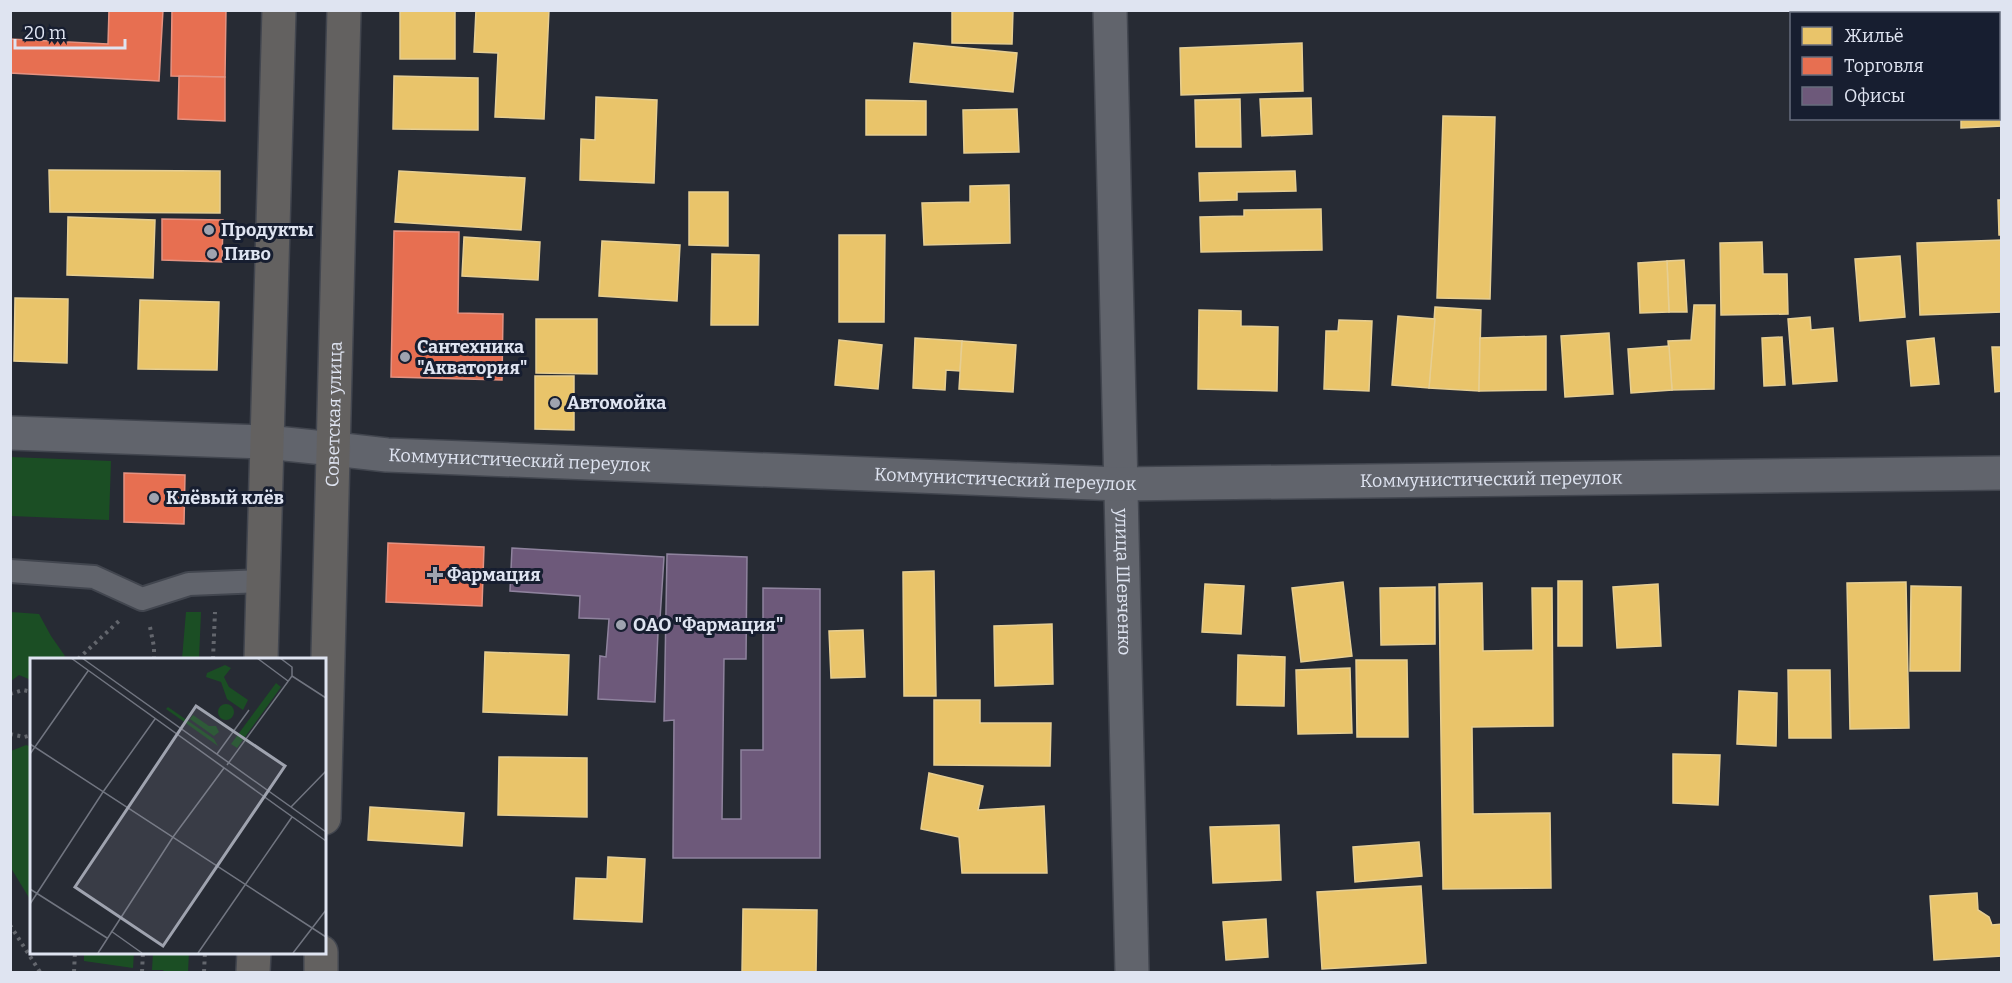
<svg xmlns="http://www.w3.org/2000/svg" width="2012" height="983" viewBox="0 0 2012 983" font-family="Bitter,serif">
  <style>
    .green { fill: #1b4e24 }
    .homes { fill: #e9c46a; stroke: #e6ce92; stroke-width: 1.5 }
    .shops { fill: #e76f51; stroke: #e59281; stroke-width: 1.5 }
    .offices { fill: #6d597a; stroke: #8f839e; stroke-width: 1.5 }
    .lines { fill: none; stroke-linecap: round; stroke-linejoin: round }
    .service-casing { stroke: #42464f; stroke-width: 26 }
    .minor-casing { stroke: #42464f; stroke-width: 36 }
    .secondary-casing { stroke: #42464f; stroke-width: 36 }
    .primary-casing { stroke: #42464f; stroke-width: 36 }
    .path { stroke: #63666d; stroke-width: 4; stroke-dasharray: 3 4.5; stroke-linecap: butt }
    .service { stroke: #61646c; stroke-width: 22 }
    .minor { stroke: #61646c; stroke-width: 33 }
    .secondary { stroke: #61646c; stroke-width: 33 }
    .primary { stroke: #636160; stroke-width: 33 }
    .poi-dot { fill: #9fa3af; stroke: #171e30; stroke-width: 2 }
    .labels { text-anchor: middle; stroke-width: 6; stroke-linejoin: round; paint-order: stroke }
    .poi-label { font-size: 18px; font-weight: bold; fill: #dfe4f1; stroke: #171e30; text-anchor: start }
    .street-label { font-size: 18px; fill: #dfe4f1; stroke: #171e30 }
    .inset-road { fill: none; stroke: #717580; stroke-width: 1.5 }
    .view { fill: #9fa3af; fill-opacity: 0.15; stroke: #9fa3af; stroke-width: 3 }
    .inset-edge { fill: none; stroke: #dfe4f1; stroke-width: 3 }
  </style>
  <rect width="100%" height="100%" fill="#272b34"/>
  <g class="green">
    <path d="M11,457L111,461L109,520L11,516Z"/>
    <path d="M11,612L39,614L51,636L65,656L61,659H32L31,680L19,675L11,681Z"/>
    <path d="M186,612H201L199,659H182Z"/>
    <path d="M26,745L32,747L31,901L11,868V751Z"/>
    <path d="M84,952H134L133,968L84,961Z"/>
    <path d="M153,952H189L188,972H164L163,970H152Z"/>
  </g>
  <g class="homes">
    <rect x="400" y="10" width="55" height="49"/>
    <path d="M476,10H549L544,119L495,117L498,53L474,52Z"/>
    <path d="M952,10H1013L1012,44L952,43Z"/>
    <path d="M914,43L1017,53L1013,92L910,82Z"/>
    <path d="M1302,43L1303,91L1181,95L1180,48Z"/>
    <path d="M394,76L478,78V130L393,129Z"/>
    <path d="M1998,94H2002V126L1961,128V118H1998Z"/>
    <path d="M596,97L657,100L654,183L580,180L581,139L595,140Z"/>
    <path d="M1311,98L1312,134L1262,136L1260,99Z"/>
    <path d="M1240,99L1241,147H1196L1195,100Z"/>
    <path d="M866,100L926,101V135H866Z"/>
    <path d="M1017,109L1019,152L964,153L963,110Z"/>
    <path d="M1443,116L1495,117L1490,299L1437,298Z"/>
    <path d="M49,170L220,171V213L50,212Z"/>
    <path d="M399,171L525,178L521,230L395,222Z"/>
    <path d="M1295,171L1296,191L1237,192V200L1200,201L1199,173Z"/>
    <path d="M1009,185L1010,243L924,245L922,203L970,202V186Z"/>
    <path d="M689,192H728V246L689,245Z"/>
    <path d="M1998,200H2002V235H1999Z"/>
    <path d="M1321,209L1322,250L1201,252L1200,217L1244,216V210Z"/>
    <path d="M68,217L155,220L153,278L67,275Z"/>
    <path d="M839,235H885L884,322H839Z"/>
    <path d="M464,237L540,242L538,280L462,276Z"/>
    <path d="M2002,240V312L1920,315L1917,243Z"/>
    <path d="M602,241L680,245L677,301L599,296Z"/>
    <path d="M1762,242L1763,274H1787L1788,314L1721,315L1720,243Z"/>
    <path d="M712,254L759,255L758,325H711Z"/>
    <path d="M1900,256L1905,317L1860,321L1855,259Z"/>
    <path d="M1684,260L1687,312H1669L1667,261Z"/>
    <path d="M1667,261L1669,312L1640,313L1638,263Z"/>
    <path d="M15,298L68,299L67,363L14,361Z"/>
    <path d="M140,300L219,302L217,370L138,369Z"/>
    <path d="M1694,305H1715L1714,389L1672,390L1668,341L1691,340Z"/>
    <path d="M1435,307L1481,310L1479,391L1429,388Z"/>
    <path d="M1199,310L1241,311V326L1278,327L1277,391L1198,389Z"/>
    <path d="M1398,316L1435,319L1429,388L1392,385Z"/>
    <path d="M1810,317L1811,330L1833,328L1837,381L1793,384L1788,319Z"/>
    <path d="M536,319H597V374L536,373Z"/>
    <path d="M1339,320L1372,321L1369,391L1324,389L1326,331H1338Z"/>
    <path d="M1609,333L1613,394L1565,397L1561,336Z"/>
    <path d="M1546,336V390L1479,391L1480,338Z"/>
    <path d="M1782,337L1785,385L1764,386L1762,338Z"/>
    <path d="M915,338L962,341L960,371L946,370L945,390L913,388Z"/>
    <path d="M1934,338L1939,384L1911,386L1907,341Z"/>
    <path d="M839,340L882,345L878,389L835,385Z"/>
    <path d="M962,341L1016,345L1013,392L959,389Z"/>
    <path d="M1669,346L1672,390L1631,393L1628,349Z"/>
    <path d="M1992,347H2002V391L1995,392Z"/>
    <path d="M535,376H574V430L535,429Z"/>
    <path d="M934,571L936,696H904L903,572Z"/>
    <rect x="1558" y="581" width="24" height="65"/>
    <path d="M1343,582L1352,656L1301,662L1292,588Z"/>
    <path d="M1906,582L1909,728L1850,729L1847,583Z"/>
    <path d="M1482,583L1483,651L1533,650L1532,588H1552L1553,726L1472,727L1473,814L1550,813L1551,888L1443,889L1439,584Z"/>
    <path d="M1205,584L1244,586L1241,634L1202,632Z"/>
    <path d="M1658,584L1661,646L1617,648L1613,587Z"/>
    <path d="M1911,586L1961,587L1960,671H1910Z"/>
    <path d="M1435,587V644L1381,645L1380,588Z"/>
    <path d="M1052,624L1053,684L995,686L994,626Z"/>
    <path d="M863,630L865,677L831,678L829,631Z"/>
    <path d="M485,652L569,655L567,715L483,712Z"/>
    <path d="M1238,655L1285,657L1284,706L1237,705Z"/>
    <path d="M1356,660H1407L1408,737H1357Z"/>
    <path d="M1350,668L1352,733L1298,734L1296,670Z"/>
    <path d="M1788,670H1830L1831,738H1789Z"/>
    <path d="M1739,691L1777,693L1776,746L1737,744Z"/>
    <path d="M934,700H980V723H1051L1050,766L934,765Z"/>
    <path d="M1673,754L1720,755L1718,805L1673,803Z"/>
    <path d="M499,757L587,758V817L498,815Z"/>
    <path d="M929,773L983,786L978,810L1044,806L1047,873H962L959,837L921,829Z"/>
    <path d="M370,807L464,813L462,846L368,840Z"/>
    <path d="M1279,825L1281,880L1213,883L1210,827Z"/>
    <path d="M1419,842L1422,876L1355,882L1353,847Z"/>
    <path d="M608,857L645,859L642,922L574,919L576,878L607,879Z"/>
    <path d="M1421,886L1426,963L1322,969L1317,892Z"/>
    <path d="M1977,893L1978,910L1989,917L1992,925L2002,924V956L1934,960L1930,896Z"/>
    <path d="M743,909L817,910L816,972H742Z"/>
    <path d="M1266,919L1268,957L1226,960L1223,922Z"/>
  </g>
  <g class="shops">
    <path d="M109,10H163L159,81L10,73V39L108,44Z"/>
    <path d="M172,10H226L225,77L171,76Z"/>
    <path d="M179,76L225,77V121L178,119Z"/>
    <path d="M162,219L223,220L222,262L162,260Z"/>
    <path d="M394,231L459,232L458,313L503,314L502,380L391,377Z"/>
    <path d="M124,473L185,475L184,524L124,522Z"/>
    <path d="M388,543L484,547L482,606L386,602Z"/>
  </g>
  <g class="offices">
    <path d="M512,548L664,557L660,619L634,618V630L658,632L655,702L598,699L600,656L606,657L609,619L579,618L580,596L510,591Z"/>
    <path d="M667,554L747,557L746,659H724L722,819H741V750H763V588L820,589V858H673L674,720L664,721Z"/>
  </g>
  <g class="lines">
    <g class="service-casing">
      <path id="service" d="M10,571L94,577L142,599L189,584L262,581"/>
    </g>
    <g class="minor-casing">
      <g id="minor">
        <path id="s1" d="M1110,10L1132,972"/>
        <path id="s2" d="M334,449L387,455L1120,484L2002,473"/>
      </g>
    </g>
    <g class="secondary-casing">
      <path id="secondary" d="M10,433L266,442L334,449"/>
    </g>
    <g class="primary-casing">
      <g id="primary">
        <path d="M261,659L279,10"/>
        <path id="s3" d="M324,818L344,10"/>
        <path d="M253,972L254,952"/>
        <path d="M321,972V952"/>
      </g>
    </g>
    <g class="path">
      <path d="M150,627L154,647V659"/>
      <path d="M78,659L119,621"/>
      <path d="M213,659L215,612"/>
      <path d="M10,694L23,690L32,692"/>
      <path d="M10,734L24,737L32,735"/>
      <path d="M10,925L40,972"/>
      <path d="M74,972L75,952"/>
      <path d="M142,972L143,952"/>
      <path d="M204,972L205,952"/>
    </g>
    <use href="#service" class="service"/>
    <use href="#minor" class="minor"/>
    <use href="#secondary" class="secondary"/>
    <use href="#primary" class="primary"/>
  </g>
  <g class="poi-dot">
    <circle cx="209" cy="230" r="6"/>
    <circle cx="212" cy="254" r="6"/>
    <circle cx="405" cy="357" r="6"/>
    <circle cx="555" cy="403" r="6"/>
    <circle cx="154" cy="498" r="6"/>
    <path d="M432 566h6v6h6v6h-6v6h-6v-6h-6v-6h6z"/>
    <circle cx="621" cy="625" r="6"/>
  </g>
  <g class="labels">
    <g class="poi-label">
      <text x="221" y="236">Продукты</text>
      <text x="224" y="260">Пиво</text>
      <text x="417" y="353">Сантехника<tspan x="417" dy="21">"Акватория"</tspan></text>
      <text x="567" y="409">Автомойка</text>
      <text x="166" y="504">Клёвый клёв</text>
      <text x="447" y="581">Фармация</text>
      <text x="633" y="631">ОАО "Фармация"</text>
    </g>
    <g class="street-label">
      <text dy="6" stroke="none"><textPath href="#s3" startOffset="404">Советская улица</textPath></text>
      <text dy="6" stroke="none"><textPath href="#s2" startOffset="186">Коммунистический переулок</textPath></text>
      <text dy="6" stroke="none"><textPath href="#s2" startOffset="672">Коммунистический переулок</textPath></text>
      <text dy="6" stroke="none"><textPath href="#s2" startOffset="1158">Коммунистический переулок</textPath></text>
      <text dy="6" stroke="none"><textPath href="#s1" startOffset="572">улица Шевченко</textPath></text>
    </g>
  </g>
  <g transform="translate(30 658)">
    <rect width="296" height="296" fill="#272b34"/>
    <path d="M195,7L201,10L194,19L199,29L218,42L213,52L197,41L191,24L176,19L177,15ZM246,25L251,29L207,90L201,86ZM188 54a8 8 0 1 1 16 0a8 8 0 1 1-16 0ZM138,49L184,81L188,88L136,51ZM163,57L179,68H186L189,74L184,78L160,61Z" fill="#1b4e24"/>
    <path class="inset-road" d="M41,0L296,183M52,0L296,174M227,0L258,23M262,18L296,40M0,86L296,279M0,96L58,13M187,96L219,52M197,107L262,18V9L250,0M261,149L296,113M0,231L77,280M0,246L73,134L125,61M81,273L112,295M68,295L143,179L194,110M168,295L262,159M263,295L296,252"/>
    <path class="view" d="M166,48L255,108L133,288L45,229Z"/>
    <rect width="296" height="296" class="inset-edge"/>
  </g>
  <rect width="2012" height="983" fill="none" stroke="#dfe4f1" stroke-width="24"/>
  <rect x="1790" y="12" width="210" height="108" fill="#171e30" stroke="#676d7d" stroke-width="1.5"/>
  <rect x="1802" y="27" width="30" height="18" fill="#e9c46a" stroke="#676d7d" stroke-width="1.5"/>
  <text x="1844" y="42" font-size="18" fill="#dfe4f1">Жильё</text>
  <rect x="1802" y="57" width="30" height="18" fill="#e76f51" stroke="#676d7d" stroke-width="1.5"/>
  <text x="1844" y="72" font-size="18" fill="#dfe4f1">Торговля</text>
  <rect x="1802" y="87" width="30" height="18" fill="#6d597a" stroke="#676d7d" stroke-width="1.5"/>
  <text x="1844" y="102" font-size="18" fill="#dfe4f1">Офисы</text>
  <path d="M15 39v9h110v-9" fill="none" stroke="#dfe4f1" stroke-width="3"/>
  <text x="24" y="39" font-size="18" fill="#dfe4f1" stroke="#171e30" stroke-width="4.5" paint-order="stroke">20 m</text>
</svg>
